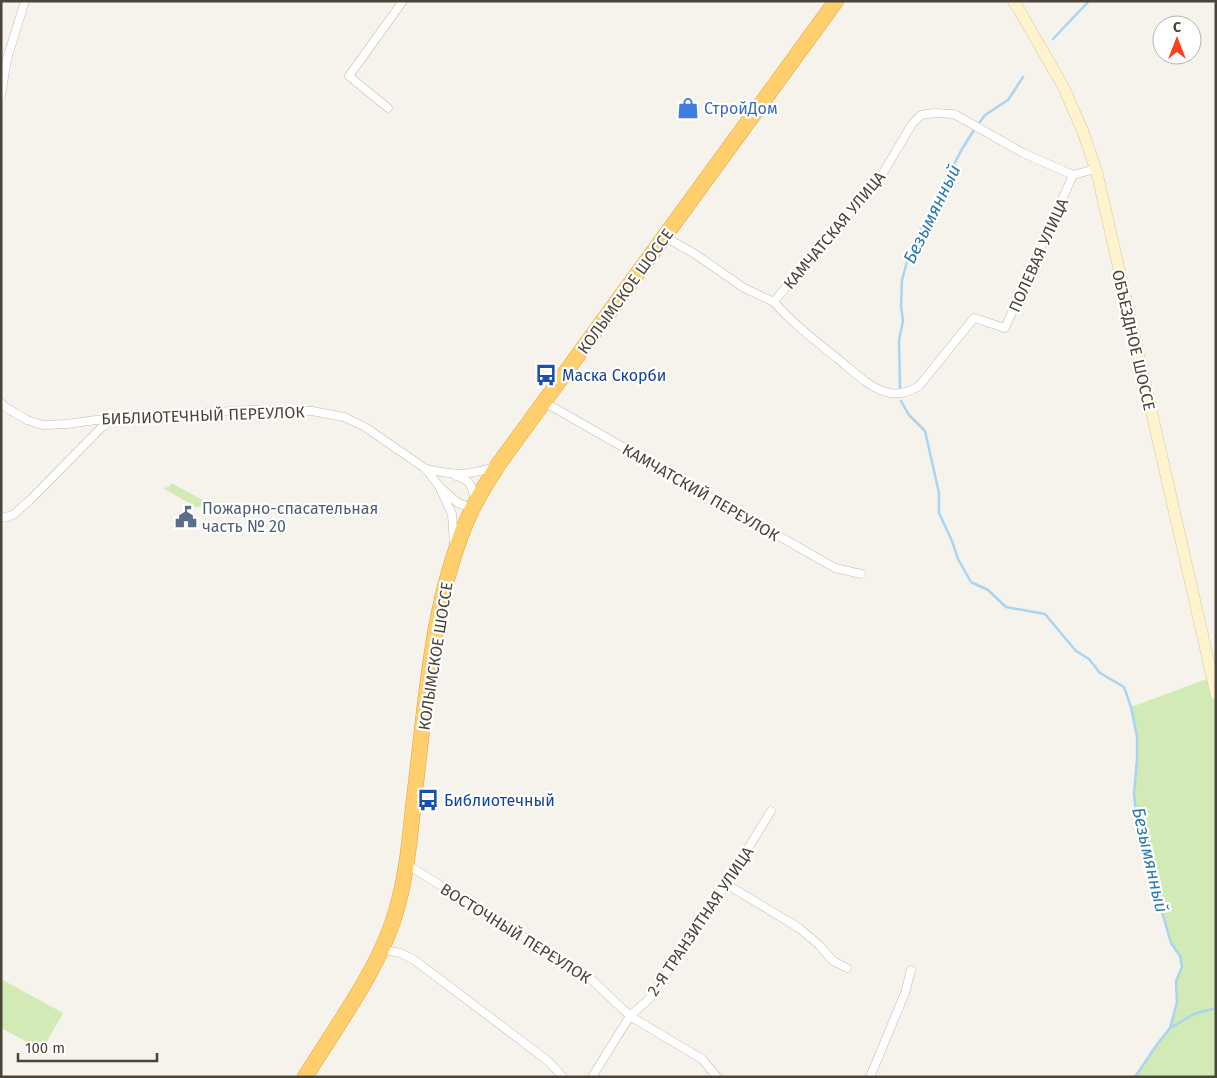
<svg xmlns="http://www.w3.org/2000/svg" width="1217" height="1078" viewBox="0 0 1217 1078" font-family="'Fira Sans',sans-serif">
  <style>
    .green { fill: #d2eab5 }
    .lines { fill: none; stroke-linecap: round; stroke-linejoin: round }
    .stream { stroke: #a9d4f2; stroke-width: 2.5 }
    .street-casing { stroke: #c2bbae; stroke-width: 9 }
    .secondary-casing { stroke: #d6c79b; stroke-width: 12 }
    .highway-casing { stroke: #e0a43c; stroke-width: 16 }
    .street { stroke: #fff; stroke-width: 8 }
    .secondary { stroke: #fff3cd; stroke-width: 11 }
    .highway { stroke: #ffcf6e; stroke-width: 15 }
    .labels { text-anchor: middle; stroke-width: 4.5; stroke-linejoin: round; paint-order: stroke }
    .shop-label { font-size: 16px; fill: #366cbe; stroke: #fff; text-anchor: start }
    .street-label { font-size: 16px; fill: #4b4439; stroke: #fff }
    .transit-label { font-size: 16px; fill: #164399; stroke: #fff; text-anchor: start }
    .service-label { font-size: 16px; fill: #4e5e75; stroke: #fff; text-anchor: start }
    .water-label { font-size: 18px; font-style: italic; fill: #2e7ab2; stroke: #fff }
  </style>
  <rect width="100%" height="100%" fill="#f6f3ec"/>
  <g class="green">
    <path d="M171,483L214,506L196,507L163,488L169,487Z"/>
    <path d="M1212,677L1216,694V1077H1135L1158,1043L1170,1028L1177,1002L1176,981L1182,967L1180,956L1171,943L1164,919L1158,897L1149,848L1141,832L1136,813L1134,794L1137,759V737L1131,707Z"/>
    <path d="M1,979L63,1013L42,1050L1,1028Z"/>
  </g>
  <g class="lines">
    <g class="stream">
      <path d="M1053,39L1089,1"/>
      <path d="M980,122L985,115L1008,100L1023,77"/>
      <path d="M900,390L899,340L903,321L901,306L902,280L908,258L918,234L962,149L974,130"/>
      <path d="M901,401L909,415L925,431L939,493V513L952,541L958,559L971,582L988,590L1006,607L1045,614L1076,651L1089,659L1100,673L1124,687L1131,707L1137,737V759L1134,794L1136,813L1141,832L1149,848L1158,897L1164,919L1171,943L1180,956L1182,967L1176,981L1177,1002L1170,1028L1158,1043L1135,1077"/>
      <path d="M1172,1027L1194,1014L1216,1008"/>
    </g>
    <g class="street-casing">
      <g id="street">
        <path d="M1,95L7,59L25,1"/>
        <path d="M388,108L349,76L403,1"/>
        <path d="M665,237L695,254L744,288L774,302L802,267L877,183L912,124L921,115L934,113L954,114L1023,153L1073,175"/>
        <path d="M774,302C793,324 816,341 838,359C852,370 868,387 886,392C898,396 909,392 919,386L974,318L1005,328L1073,175L1095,169"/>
        <path d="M544,402L835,568L861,574"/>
        <path d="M1,403L5,407L27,420L43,425L67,424L118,417L252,410L312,411L344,417L365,427L426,469L439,486L452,514L454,545"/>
        <path d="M426,469C453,475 467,476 494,467"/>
        <path d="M456,476C470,480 472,485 475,499"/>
        <path d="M442,489L458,503L472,508"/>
        <path d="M1,518L13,515L30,500L102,427L115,419"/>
        <path d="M406,864L589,977L630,1016L702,1059L717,1077"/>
        <path d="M726,884L799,928L819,945L833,961L847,968"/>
        <path d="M381,949L400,953L413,959L548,1061L563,1077"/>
        <path d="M592,1077L630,1016L649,999L726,884L771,811"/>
        <path d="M870,1077L905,993L911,970"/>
      </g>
    </g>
    <g class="secondary-casing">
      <path id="secondary" d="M1013,1L1018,8L1064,88L1083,132L1097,173L1216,694"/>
    </g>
    <g class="highway-casing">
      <path id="highway" d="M305,1077C337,1025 381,967 397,908C407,873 410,836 414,799C426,705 430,606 468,518C476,499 487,483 498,465L836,1"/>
    </g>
    <use href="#street" class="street"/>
    <use href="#secondary" class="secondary"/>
    <use href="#highway" class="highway"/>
  </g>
  <defs>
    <g id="shop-bare" transform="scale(1.725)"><path d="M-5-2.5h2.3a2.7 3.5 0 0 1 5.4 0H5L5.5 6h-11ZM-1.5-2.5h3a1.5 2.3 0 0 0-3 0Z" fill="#3f7fe0" stroke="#fff" stroke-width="2.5" paint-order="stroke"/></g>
    <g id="bus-bare" transform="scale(1.725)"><path d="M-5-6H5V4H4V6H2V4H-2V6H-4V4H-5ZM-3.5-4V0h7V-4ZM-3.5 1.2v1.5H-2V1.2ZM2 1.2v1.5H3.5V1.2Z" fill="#1a4fb4" stroke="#fff" stroke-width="2.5" paint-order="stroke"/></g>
    <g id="civic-bare" transform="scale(1.725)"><path d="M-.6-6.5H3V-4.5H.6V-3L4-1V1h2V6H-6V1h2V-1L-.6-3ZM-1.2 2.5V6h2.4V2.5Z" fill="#5c6f8a" stroke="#fff" stroke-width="2.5" paint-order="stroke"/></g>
  </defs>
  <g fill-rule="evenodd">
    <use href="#shop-bare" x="688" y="108"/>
    <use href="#bus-bare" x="546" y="375"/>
    <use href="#civic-bare" x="186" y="517"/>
    <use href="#bus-bare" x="428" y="800"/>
  </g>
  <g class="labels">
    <g class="shop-label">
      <text x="704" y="114">СтройДом</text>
    </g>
    <g class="street-label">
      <text transform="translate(834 230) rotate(-50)" y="6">КАМЧАТСКАЯ УЛИЦА</text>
      <text transform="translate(1038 255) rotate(-66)" y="6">ПОЛЕВАЯ УЛИЦА</text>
      <text transform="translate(625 291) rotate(-54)" y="6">КОЛЫМСКОЕ ШОССЕ</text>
      <text transform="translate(1134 340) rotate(77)" y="6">ОБЪЕЗДНОЕ ШОССЕ</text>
      <text transform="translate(203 415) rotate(-2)" y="6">БИБЛИОТЕЧНЫЙ ПЕРЕУЛОК</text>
      <text transform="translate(701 492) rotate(30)" y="6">КАМЧАТСКИЙ ПЕРЕУЛОК</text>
      <text transform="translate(435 656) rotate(-81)" y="6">КОЛЫМСКОЕ ШОССЕ</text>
      <text transform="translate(700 921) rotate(-56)" y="6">2-Я ТРАНЗИТНАЯ УЛИЦА</text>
      <text transform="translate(516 933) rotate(32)" y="6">ВОСТОЧНЫЙ ПЕРЕУЛОК</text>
    </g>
    <g class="transit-label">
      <text x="562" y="381">Маска Скорби</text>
      <text x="444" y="806">Библиотечный</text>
    </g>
    <g class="service-label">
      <text x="202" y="514">Пожарно-спасательная<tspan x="202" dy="18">часть № 20</tspan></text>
    </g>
    <g class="water-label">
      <text transform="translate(932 214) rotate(-64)" y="6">Безымянный</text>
      <text transform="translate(1150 860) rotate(77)" y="6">Безымянный</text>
    </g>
  </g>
  <rect width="1217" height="1078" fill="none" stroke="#4b4439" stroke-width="5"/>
  <g transform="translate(1177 40)"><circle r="24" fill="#ffffff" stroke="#b7b4b0"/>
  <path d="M0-4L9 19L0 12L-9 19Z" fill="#fc3f1d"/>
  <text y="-8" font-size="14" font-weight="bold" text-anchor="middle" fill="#4b4439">С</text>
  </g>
  <path d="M18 1053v8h139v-8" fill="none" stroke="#4b4439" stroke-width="2.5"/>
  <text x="25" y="1053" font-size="15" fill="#4b4439" stroke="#ffffff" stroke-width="4" paint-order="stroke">100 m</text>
</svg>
